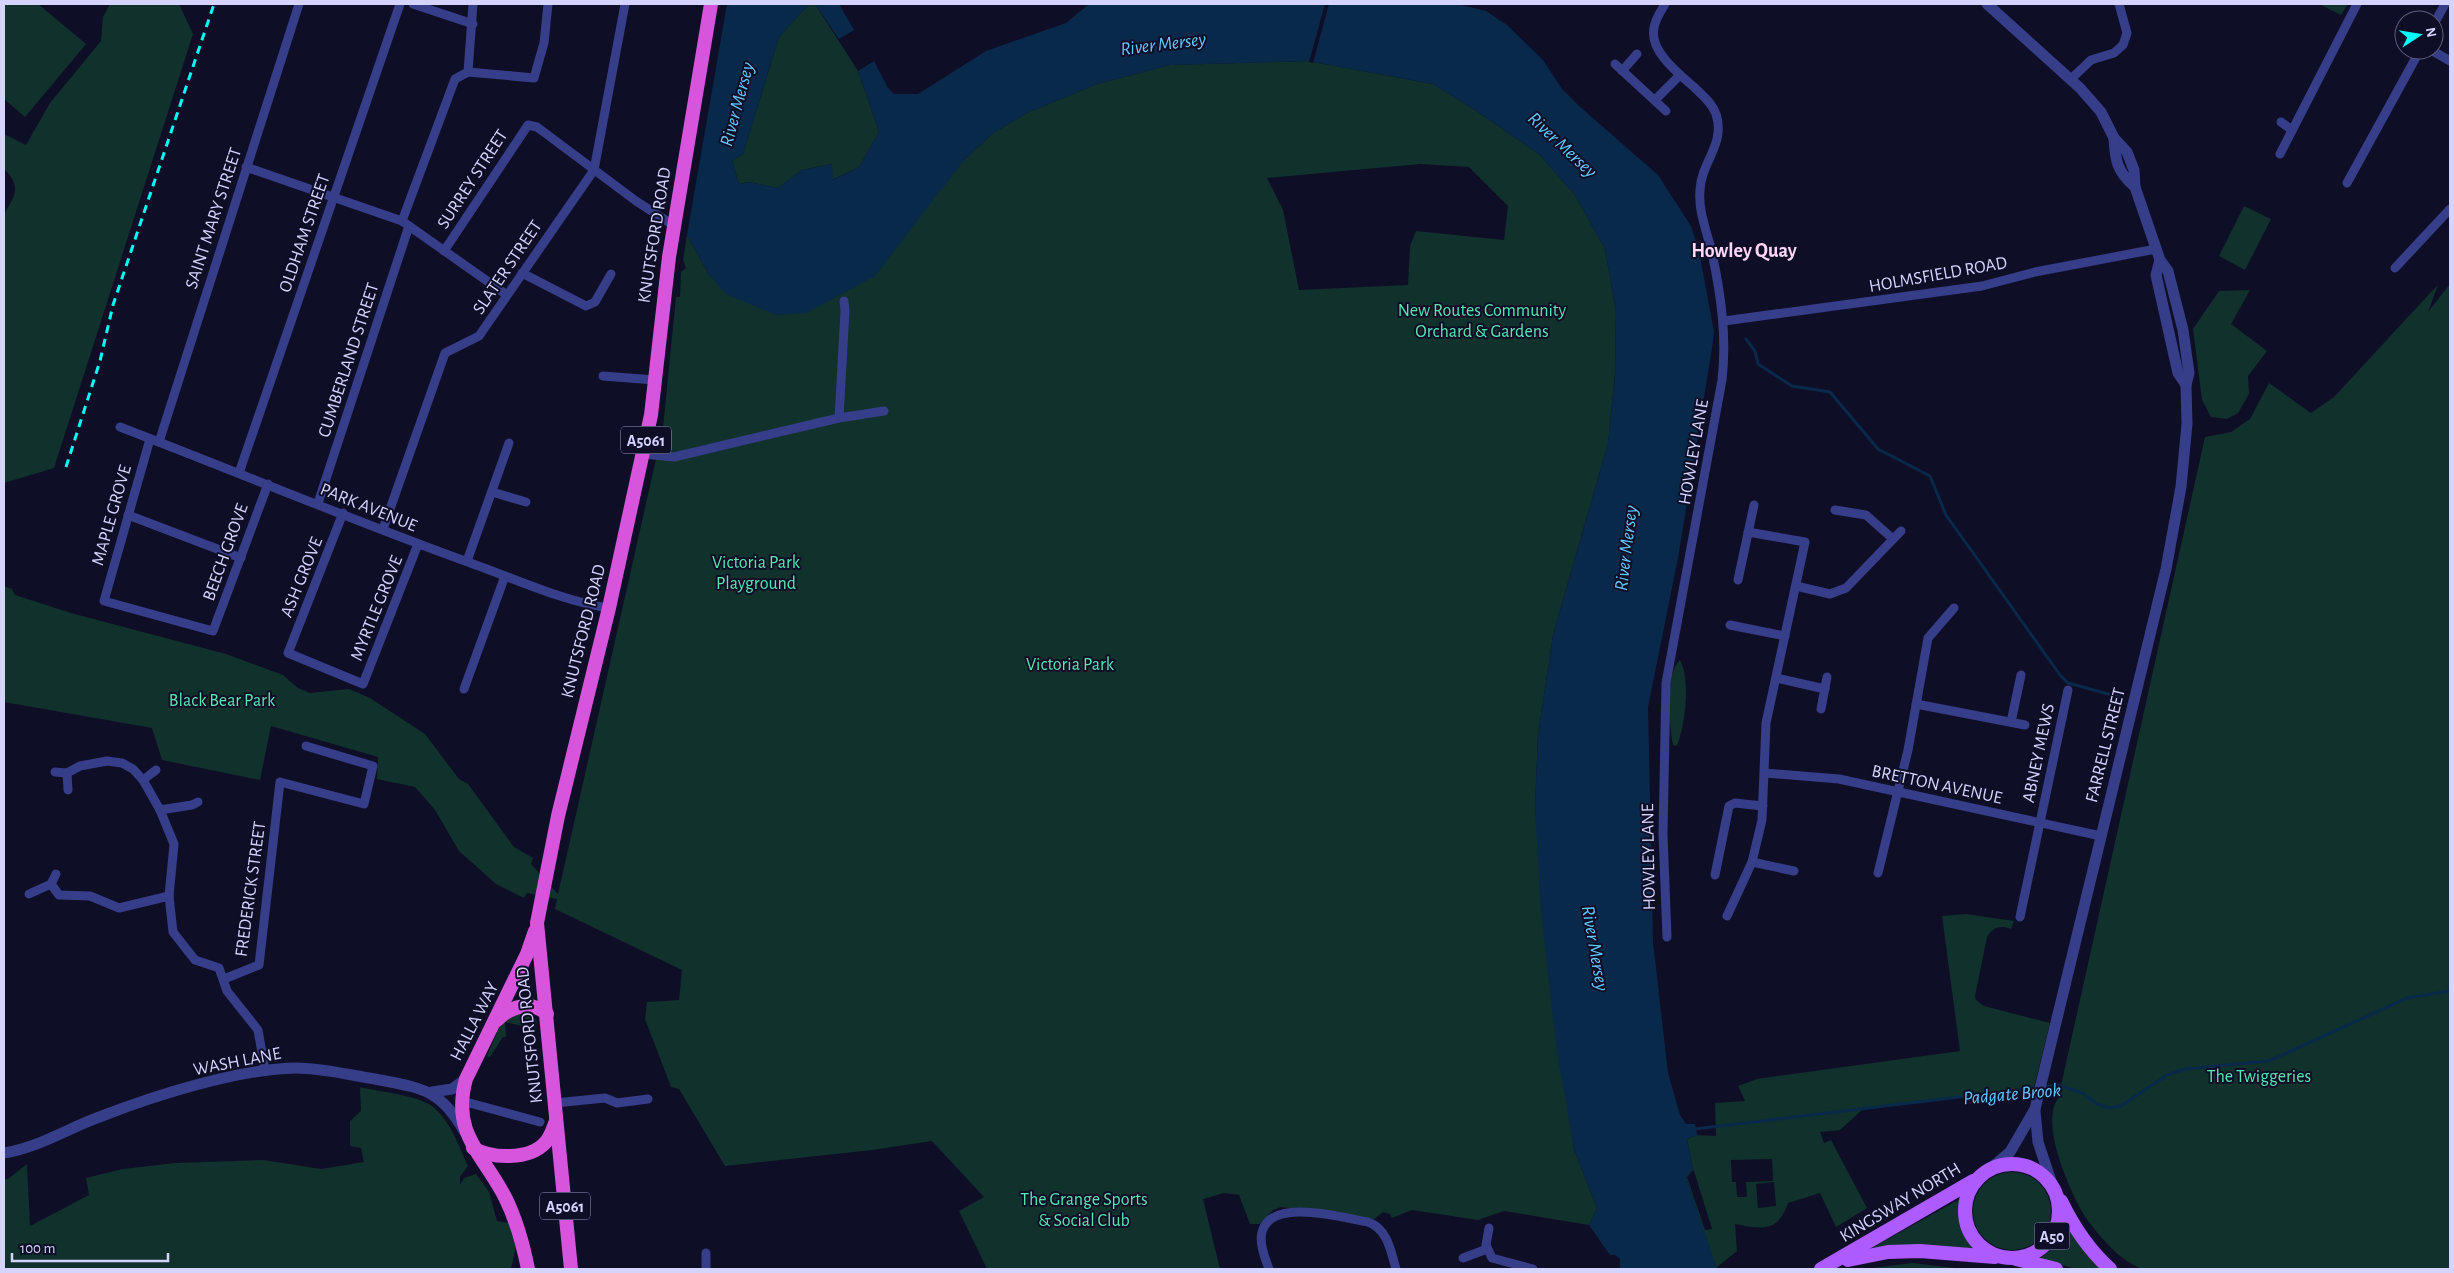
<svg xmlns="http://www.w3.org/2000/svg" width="2454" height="1273" viewBox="0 0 2454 1273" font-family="'Alegreya Sans',sans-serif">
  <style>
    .green { fill: #10312c; fill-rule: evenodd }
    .water { fill: #09294b }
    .pier { fill: #0f0e27 }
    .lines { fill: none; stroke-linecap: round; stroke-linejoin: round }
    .stream { stroke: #09294b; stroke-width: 3 }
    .minor { stroke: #363d89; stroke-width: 9 }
    .tertiary { stroke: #363d89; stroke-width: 11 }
    .primary { stroke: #ad5bff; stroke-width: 14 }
    .trunk { stroke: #d655dc; stroke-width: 14 }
    .rail { stroke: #00fff9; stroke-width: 3; stroke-dasharray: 8 6; stroke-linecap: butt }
    .labels { text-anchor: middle; stroke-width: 4; stroke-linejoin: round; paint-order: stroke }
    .shield { fill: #0f0e27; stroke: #9999be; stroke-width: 1 }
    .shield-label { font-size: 16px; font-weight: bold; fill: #d4d4ff }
    .street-label { font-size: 18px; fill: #d4d4ff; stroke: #0f0e27 }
    .park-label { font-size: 18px; fill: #58e6b1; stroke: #0f0e27 }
    .water-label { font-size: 19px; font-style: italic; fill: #62caff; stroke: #0f0e27 }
    .quarter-label { font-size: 20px; font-weight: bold; fill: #ffd6f5; stroke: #0f0e27 }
  </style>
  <rect width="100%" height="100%" fill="#0f0e27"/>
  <g class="green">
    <path d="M4,4H38L86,44L25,117L4,99Z"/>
    <path d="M110,4H179L193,34L54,468L4,483V214C15,196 22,186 4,169V134L26,145L50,103L101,41L103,17Z"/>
    <path d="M809,4H815L858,71L879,132L859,167L832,180V164L802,170L778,188L749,182L739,184L732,161L743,154L779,37Z"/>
    <path d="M2319,4H2348L2341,15Z"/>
    <path d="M1308,61L1433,84L1475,110L1540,155L1575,195L1605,249L1616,311L1615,374L1608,443L1553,635L1538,735L1535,808L1574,1149L1597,1208L1589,1225L1504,1211L1478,1220L1412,1210L1392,1218L1390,1214L1383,1212L1374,1219L1281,1207L1273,1210L1260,1224H1250L1239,1195L1224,1193L1203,1199L1220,1269H987L959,1211L984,1197L932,1141L872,1150L725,1166L679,1089L671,1087L645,1019L647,1002L679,1000L682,970L555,909L557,899L527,893L524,898L496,884L459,851L435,810L415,787L377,779L378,757L271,726L260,780L162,760L152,728L4,702V586L12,589L15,595L71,613L226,654L283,675L298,688L310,693L349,689L370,698L425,734L459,779L468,784L514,847L533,858L531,864L558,894L663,428L676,297H680L681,272L686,268L683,260L687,235L709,275L964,160L993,133L1027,113L1097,84L1170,65ZM1420,164L1469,167L1508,206L1504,240L1416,231L1410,246L1408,285L1299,290L1283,210L1267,178Z"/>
    <path d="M2244,206L2271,219L2245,270L2219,256Z"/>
    <path d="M2450,284V1269H2142C2119,1260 2100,1237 2086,1218C2071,1195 2039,1123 2058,1099L2205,437L2231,432L2250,419L2269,383L2311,413L2334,397L2432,291L2438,285L2428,312Z"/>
    <path d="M2250,290L2231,324L2267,351L2248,376L2249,394L2238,413L2227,419L2211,417L2202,400L2193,329L2219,291Z"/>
    <path d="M1680,660C1691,680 1685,725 1677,746L1673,745C1669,727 1665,672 1680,660Z"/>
    <path d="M1966,914L2014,921L2011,929C2000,925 1993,927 1987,937L1975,996L1976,1000L1984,1006L2050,1023L2034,1087L1862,1110L1840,1130L1820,1132L1824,1143L1831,1140L1867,1208L1836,1227L1820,1193L1788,1203C1778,1233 1761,1229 1735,1224L1737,1251L1716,1268L1686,1177L1693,1169L1687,1139L1697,1135L1716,1136L1715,1103L1745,1101L1738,1086L1757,1079L1960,1051L1942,916ZM1772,1159L1773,1181L1746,1182L1747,1197H1737L1736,1182H1732L1731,1160ZM1693,1170L1694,1171L1712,1229L1705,1230L1687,1177ZM1774,1182L1776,1206L1758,1208L1756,1184Z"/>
    <path d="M514,1013L533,1015L537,1021L535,1029L505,1022L506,1037H503L490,1057L487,1056L500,1025Z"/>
    <path d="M360,1087C380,1092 416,1095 432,1106C450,1120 459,1146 468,1166L460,1177V1185L464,1178L476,1174L489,1192L497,1221L509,1223L516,1247L511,1269H4V1179H8L27,1164L30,1226L89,1195L86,1178L123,1169L175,1163L263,1160L321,1169L364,1162L361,1148L350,1146V1121L361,1111Z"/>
    <circle cx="2012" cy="1211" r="39"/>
    <path d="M1960,1199C1959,1220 1961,1233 1975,1250H1868Z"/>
    <path d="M2066,1224L2086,1254L2101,1269H2076L2040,1259L2052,1248Z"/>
    <path d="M1912,1263L1964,1269H1865Z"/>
  </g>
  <g class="water">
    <path d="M727,4H809L779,37L743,154L732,161L739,184L749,182L778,188L802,170L832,164L833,180L859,167L879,132L858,71L874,61L888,88L894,94H918L986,51L1066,23L1089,4H1458L1486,11L1507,25L1543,60L1562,89L1579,106L1658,175L1691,226L1699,251L1714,332L1712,348L1678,558L1648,707L1653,942L1668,1073L1680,1115L1686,1124H1695L1697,1135L1687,1139L1693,1169L1686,1177L1717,1269H1620V1259L1615,1255H1610L1589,1225L1597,1208L1574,1149L1557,1052L1541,913L1535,808L1538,735L1553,635L1608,443L1615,374L1616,311L1605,249L1575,195L1540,155L1475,110L1433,84L1308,61L1170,65L1097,84L1027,113L993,133L964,160L875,276L806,313L776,315L726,294L709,275L687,235Z"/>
    <path d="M815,4H839L854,30L839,39Z"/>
  </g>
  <path class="pier" d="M1325,4H1329L1313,63L1309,62Z"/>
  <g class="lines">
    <g class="stream">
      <path d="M1746,339L1755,351L1758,364L1792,386L1830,392L1878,449L1930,476L1946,515L2060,675L2068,683L2119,697"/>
      <path d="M1695,1129L2059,1085L2082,1093L2097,1104L2109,1108L2121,1106L2167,1075L2185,1069L2269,1061L2407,998L2450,991"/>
    </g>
    <g class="minor">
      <path d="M413,4L473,24"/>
      <path d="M1665,4C1661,11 1655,19 1654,28C1649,51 1679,74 1695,88C1703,96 1712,103 1716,114C1726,144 1701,162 1700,190C1698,212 1707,231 1712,253C1721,295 1727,337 1722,380L1666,683L1663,834L1667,937"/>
      <path d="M2434,24L2445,4"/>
      <path d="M2431,50L2450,61"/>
      <path d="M1615,64L1666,111"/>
      <path d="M1622,71L1637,54"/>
      <path d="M468,72L534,78L544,43L548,4"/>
      <path d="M468,72L473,4"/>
      <path d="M2071,79L2091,60L2114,53L2123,45L2127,33L2119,4"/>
      <path d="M1655,100L1680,75"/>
      <path d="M2281,122L2292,130"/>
      <path d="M2280,154L2357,4"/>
      <path d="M246,167L402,221L507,295"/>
      <path d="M2347,183L2420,50"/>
      <path d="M402,221L455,79L468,72"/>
      <path d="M444,251L528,125L537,127L636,201L673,225"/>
      <path d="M2395,268L2450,209"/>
      <path d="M522,273L586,306L595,302L611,274"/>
      <path d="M1724,321L1982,286L2035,272L2156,249"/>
      <path d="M603,376L655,380"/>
      <path d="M839,418L845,311L844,301"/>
      <path d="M120,427C235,471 349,519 465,561C508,576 564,602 609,608"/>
      <path d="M150,439L104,601L213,631L268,484"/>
      <path d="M159,442L299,4"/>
      <path d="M643,454L674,457L839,418L884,411"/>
      <path d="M239,473L400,4"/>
      <path d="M492,492L526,502"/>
      <path d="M318,503L409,226"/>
      <path d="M1835,510L1866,515L1893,539"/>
      <path d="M343,513L288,653L363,684L418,544"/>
      <path d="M128,515L241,558"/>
      <path d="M383,529L445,353L479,336L594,170L625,4"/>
      <path d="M467,561L509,443"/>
      <path d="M1738,580L1754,505"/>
      <path d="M1796,586L1830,594L1846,588L1901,531"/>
      <path d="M1730,625L1785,636"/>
      <path d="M1776,678L1825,689"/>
      <path d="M464,689L505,576"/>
      <path d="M1916,704L2025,725"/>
      <path d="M1821,709L1827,677"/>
      <path d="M2011,722L2021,675"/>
      <path d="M55,772L67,773L80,766L107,761L122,763L133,769L143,780L160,810L174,844L169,896L173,932L195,960L219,968L227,991L258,1030L265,1070"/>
      <path d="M67,773L68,790"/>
      <path d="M1765,773L1839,779L2101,836"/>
      <path d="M143,780L156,770"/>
      <path d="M160,810L192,805L198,802"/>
      <path d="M1752,862L1794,871"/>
      <path d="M1878,873L1908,750L1928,638L1954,608"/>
      <path d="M1715,875L1729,806L1735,803L1763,806"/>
      <path d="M51,884L59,895L90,896L119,908L169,896"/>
      <path d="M29,894L51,884L56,874"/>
      <path d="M1727,916L1752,862L1762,820L1766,723L1805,542L1748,532"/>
      <path d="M2020,917L2068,690"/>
      <path d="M224,979L259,965L280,782L364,804L373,766L306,746"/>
      <path d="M462,1101L540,1122"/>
      <path d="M555,1103L605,1098L617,1103L648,1099"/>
      <path d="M1489,1228L1486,1245L1492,1258L1533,1269"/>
      <path d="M706,1253V1269"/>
      <path d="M1463,1258L1487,1249"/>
      <path d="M1269,1269C1265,1258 1259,1244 1262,1232C1271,1197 1343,1218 1368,1222C1388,1229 1391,1252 1396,1269"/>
    </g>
    <g class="tertiary">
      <path d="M1987,4L2080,88L2101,112L2114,138L2127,152L2134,170L2135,187L2160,260L2168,271L2183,330L2189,373L2186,385L2187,424L2181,487L2166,569L2035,1109L2010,1152L1991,1168"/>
      <path d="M2114,138C2115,160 2117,172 2135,187"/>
      <path d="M2160,260L2156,275L2178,373L2186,385"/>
      <path d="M432,1092L452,1089L466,1079"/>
      <path d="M2035,1111L2038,1142L2052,1184"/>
      <path d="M4,1153C40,1147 68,1128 102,1116C156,1095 238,1069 296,1068C322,1068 349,1075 375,1079C420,1088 440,1088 464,1131"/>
    </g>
    <g class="primary">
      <circle cx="2012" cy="1211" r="47"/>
      <path d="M2061,1201C2074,1228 2088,1249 2110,1269"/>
      <path d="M2016,1259L2056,1269"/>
      <path d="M1848,1260L1888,1252L1920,1251L1995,1257"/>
      <path d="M1821,1269L1973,1181"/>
    </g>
    <g class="trunk">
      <path d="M497,1020C511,1006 531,1000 547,1014"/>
      <path d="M473,1148C492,1159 529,1160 545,1143C551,1137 553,1128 556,1121"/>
      <path d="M528,1269C523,1244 516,1219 505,1197C482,1153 451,1133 466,1079L527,954L535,931"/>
      <path d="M571,1269L537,923L558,816L609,608L651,415L669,257L711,4"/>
    </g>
    <path class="rail" d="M66,467L100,361L113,305L214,4"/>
  </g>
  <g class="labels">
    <g class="shield">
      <rect x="621" y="426.5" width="50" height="27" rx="4"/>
      <rect x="540" y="1192.5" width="50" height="27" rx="4"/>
      <rect x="2034.5" y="1222.5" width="35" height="27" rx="4"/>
    </g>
    <g class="shield-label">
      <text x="646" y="446">A5061</text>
      <text x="565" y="1212">A5061</text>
      <text x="2052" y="1242">A50</text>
    </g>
    <g class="street-label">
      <text transform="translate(472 179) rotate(-57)" y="6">SURREY STREET</text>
      <text transform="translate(213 218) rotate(-72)" y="6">SAINT MARY STREET</text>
      <text transform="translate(304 233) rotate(-71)" y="6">OLDHAM STREET</text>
      <text transform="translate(654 235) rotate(-81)" y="6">KNUTSFORD ROAD</text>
      <text transform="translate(507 267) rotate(-56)" y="6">SLATER STREET</text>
      <text transform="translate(1938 274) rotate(-10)" y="6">HOLMSFIELD ROAD</text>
      <text transform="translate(348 360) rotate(-72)" y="6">CUMBERLAND STREET</text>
      <text transform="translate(1693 452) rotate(-80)" y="6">HOWLEY LANE</text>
      <text transform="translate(369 507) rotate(22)" y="6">PARK AVENUE</text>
      <text transform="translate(111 515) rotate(-74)" y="6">MAPLE GROVE</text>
      <text transform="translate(225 552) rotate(-70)" y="6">BEECH GROVE</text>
      <text transform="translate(301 577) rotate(-68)" y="6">ASH GROVE</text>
      <text transform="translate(376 608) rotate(-68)" y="6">MYRTLE GROVE</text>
      <text transform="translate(583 631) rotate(-76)" y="6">KNUTSFORD ROAD</text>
      <text transform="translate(2105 745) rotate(-76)" y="6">FARRELL STREET</text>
      <text transform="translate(2038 753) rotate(-78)" y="6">ABNEY MEWS</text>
      <text transform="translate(1937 784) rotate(12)" y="6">BRETTON AVENUE</text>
      <text transform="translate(1648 857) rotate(-91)" y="6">HOWLEY LANE</text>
      <text transform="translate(250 889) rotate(-82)" y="6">FREDERICK STREET</text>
      <text transform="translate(474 1021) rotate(-63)" y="6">HALLA WAY</text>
      <text transform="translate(529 1035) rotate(-96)" y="6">KNUTSFORD ROAD</text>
      <text transform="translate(237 1061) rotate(-11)" y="6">WASH LANE</text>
      <text transform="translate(1900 1202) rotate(-31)" y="6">KINGSWAY NORTH</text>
    </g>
    <g class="park-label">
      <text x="1482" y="316">New Routes Community<tspan x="1482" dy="21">Orchard &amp; Gardens</tspan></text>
      <text x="756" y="568">Victoria Park<tspan x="756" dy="21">Playground</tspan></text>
      <text x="1070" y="670">Victoria Park</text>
      <text x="222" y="706">Black Bear Park</text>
      <text x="2259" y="1082">The Twiggeries</text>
      <text x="1084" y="1205">The Grange Sports<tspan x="1084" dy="21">&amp; Social Club</tspan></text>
    </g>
    <g class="water-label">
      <text transform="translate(1163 43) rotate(-7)" y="7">River Mersey</text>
      <text transform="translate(736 104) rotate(-75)" y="7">River Mersey</text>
      <text transform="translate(1563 144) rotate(43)" y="7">River Mersey</text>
      <text transform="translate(1625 548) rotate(-83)" y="7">River Mersey</text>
      <text transform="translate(1596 948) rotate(80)" y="7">River Mersey</text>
      <text transform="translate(2012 1093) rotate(-5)" y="7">Padgate Brook</text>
    </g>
    <g class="quarter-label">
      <text x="1744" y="257">Howley Quay</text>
    </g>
  </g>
  <rect width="2454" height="1273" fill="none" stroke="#d4d4ff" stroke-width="10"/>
  <g transform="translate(2419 35) rotate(78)"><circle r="24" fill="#0f0e27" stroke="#5e5d7d"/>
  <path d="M0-4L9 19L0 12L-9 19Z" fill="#00fff9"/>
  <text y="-8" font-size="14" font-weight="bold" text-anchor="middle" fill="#d4d4ff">N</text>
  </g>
  <path d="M12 1253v8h156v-8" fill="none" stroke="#d4d4ff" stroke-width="2.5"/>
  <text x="20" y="1253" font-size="15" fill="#d4d4ff" stroke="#0f0e27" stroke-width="4" paint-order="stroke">100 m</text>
</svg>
